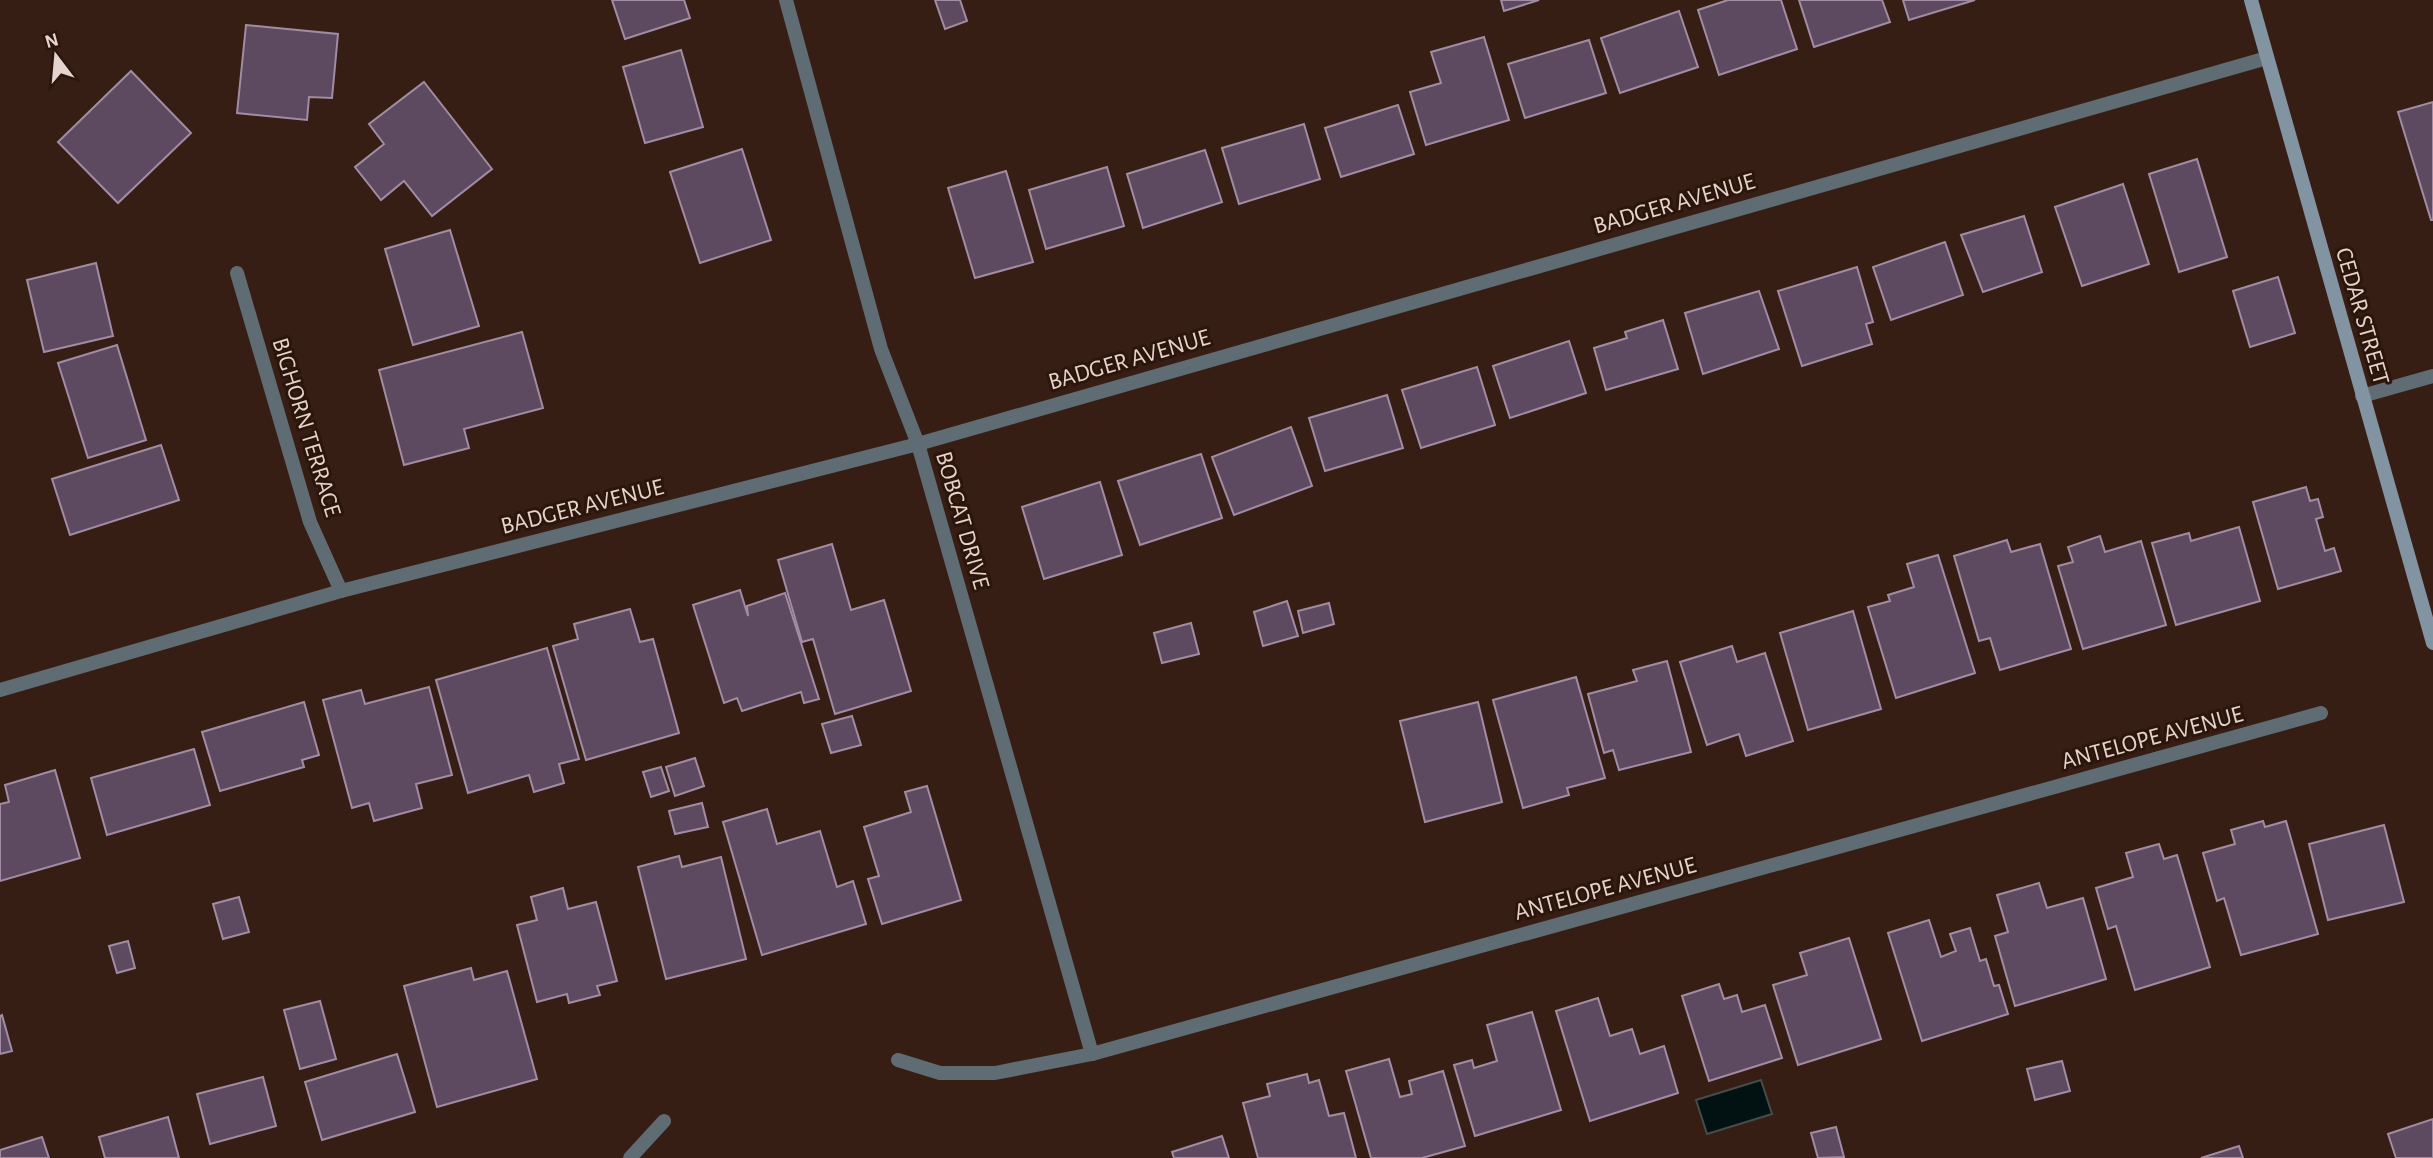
<svg xmlns="http://www.w3.org/2000/svg" width="2433" height="1158" viewBox="0 0 2433 1158" font-family="'Alegreya Sans',sans-serif">
  <style>
    .water { fill: #021212; stroke: #464c4a; stroke-width: 2 }
    .building { fill: #5d4a60; stroke: #a18ca4; stroke-width: 2 }
    .lines { fill: none; stroke-linecap: round; stroke-linejoin: round }
    .street { stroke: #606c74; stroke-width: 14 }
    .secondary { stroke: #8294a1; stroke-width: 14 }
    .labels { text-anchor: middle; stroke-width: 6; stroke-linejoin: round; paint-order: stroke }
    .street-label { font-size: 24px; fill: #e5d4cd; stroke: #2c150b }
  </style>
  <rect width="100%" height="100%" fill="#361e14"/>
  <path class="water" d="M1761,1080L1772,1114L1707,1134L1696,1100Z"/>
  <g class="building">
    <path d="M612,0H684L690,18L625,39Z"/>
    <path d="M935,0H960L967,21L945,29Z"/>
    <path d="M1501,0H1539L1504,11Z"/>
    <path d="M1728,0H1781L1797,49L1719,75L1698,10Z"/>
    <path d="M1799,0H1882L1890,22L1814,47Z"/>
    <path d="M1903,0H1975L1909,20Z"/>
    <path d="M1679,11L1698,67L1620,93L1601,38Z"/>
    <path d="M246,25L338,34L332,98L309,97L307,120L237,113Z"/>
    <path d="M1484,37L1509,120L1426,145L1410,92L1441,83L1431,52Z"/>
    <path d="M1589,40L1606,93L1525,118L1508,64Z"/>
    <path d="M681,50L703,127L645,143L623,67Z"/>
    <path d="M131,71L191,133L118,203L58,142Z"/>
    <path d="M424,82L492,169L432,216L404,181L381,200L355,167L384,144L369,124Z"/>
    <path d="M2433,102V220H2431L2398,112Z"/>
    <path d="M1398,105L1414,154L1341,177L1325,128Z"/>
    <path d="M1304,124L1320,179L1239,204L1222,148Z"/>
    <path d="M742,149L771,240L700,263L670,172Z"/>
    <path d="M1205,150L1222,202L1143,228L1127,174Z"/>
    <path d="M2197,159L2227,257L2179,272L2149,174Z"/>
    <path d="M1107,167L1124,226L1046,249L1029,190Z"/>
    <path d="M1006,171L1033,262L975,278L948,188Z"/>
    <path d="M2123,184L2149,264L2082,286L2055,207Z"/>
    <path d="M2024,216L2042,272L1983,292L1961,235Z"/>
    <path d="M450,230L479,326L413,345L385,249Z"/>
    <path d="M1945,242L1963,295L1891,320L1873,267Z"/>
    <path d="M96,263L113,336L44,352L27,280Z"/>
    <path d="M1857,267L1873,322L1866,324L1872,344L1802,366L1778,291Z"/>
    <path d="M2278,277L2295,333L2250,347L2233,291Z"/>
    <path d="M1759,291L1779,349L1703,374L1685,313Z"/>
    <path d="M1663,320L1678,369L1606,390L1594,348L1627,338L1625,332Z"/>
    <path d="M522,332L543,408L464,429L469,448L404,465L379,370Z"/>
    <path d="M1569,341L1586,393L1510,418L1493,366Z"/>
    <path d="M117,345L146,440L88,458L58,363Z"/>
    <path d="M1477,367L1495,425L1421,448L1402,390Z"/>
    <path d="M1387,395L1403,448L1325,471L1309,418Z"/>
    <path d="M1291,427L1312,486L1234,515L1212,457Z"/>
    <path d="M161,445L179,500L70,535L52,479Z"/>
    <path d="M1201,454L1222,518L1140,545L1118,481Z"/>
    <path d="M1100,482L1122,555L1044,579L1022,507Z"/>
    <path d="M2306,487L2310,501L2318,499L2323,517L2316,519L2325,551L2334,548L2341,571L2278,589L2253,502Z"/>
    <path d="M2239,527L2260,601L2176,625L2152,543L2189,533L2191,541Z"/>
    <path d="M2100,536L2105,552L2141,541L2166,625L2083,649L2058,566L2073,562L2068,547Z"/>
    <path d="M2007,540L2011,552L2040,544L2071,649L2000,670L1990,638L1979,641L1954,556Z"/>
    <path d="M832,544L851,610L884,600L911,691L835,714L813,639L802,642L778,560Z"/>
    <path d="M1938,555L1975,673L1896,698L1868,607L1890,601L1888,595L1914,587L1907,564Z"/>
    <path d="M740,590L748,616L747,606L785,593L819,699L804,703L801,692L742,711L737,698L724,703L693,605Z"/>
    <path d="M1287,601L1298,636L1263,646L1254,612Z"/>
    <path d="M1329,603L1334,624L1303,633L1298,611Z"/>
    <path d="M630,609L640,642L653,639L679,733L586,760L553,646L578,639L574,624Z"/>
    <path d="M1853,611L1881,709L1808,730L1780,633Z"/>
    <path d="M1191,623L1199,654L1162,663L1154,633Z"/>
    <path d="M1732,646L1737,662L1765,653L1793,741L1746,756L1739,734L1707,745L1680,662Z"/>
    <path d="M547,648L579,759L559,764L564,783L534,792L529,775L468,793L436,680Z"/>
    <path d="M1667,661L1691,752L1619,770L1613,750L1604,753L1588,694L1637,681L1633,670Z"/>
    <path d="M1576,677L1605,778L1567,788L1569,795L1523,808L1493,700Z"/>
    <path d="M429,687L452,775L416,784L422,808L374,821L369,803L352,808L323,700L361,690L365,704Z"/>
    <path d="M304,702L319,755L302,760L304,767L220,791L202,732Z"/>
    <path d="M1478,702L1502,802L1425,822L1400,721Z"/>
    <path d="M852,716L861,745L831,753L822,724Z"/>
    <path d="M194,749L210,805L107,835L91,778Z"/>
    <path d="M695,758L704,786L675,796L666,767Z"/>
    <path d="M661,767L669,791L651,797L643,772Z"/>
    <path d="M55,770L80,858L0,881V804L9,802L5,785Z"/>
    <path d="M927,786L961,900L882,924L868,879L879,876L864,827L911,812L905,792Z"/>
    <path d="M702,803L708,827L675,834L669,811Z"/>
    <path d="M767,809L777,844L820,831L837,887L853,881L866,924L762,955L723,822Z"/>
    <path d="M2263,821L2265,827L2286,821L2318,934L2241,955L2224,898L2217,901L2203,853L2235,844L2231,830Z"/>
    <path d="M2384,825L2404,902L2328,920L2309,844Z"/>
    <path d="M2159,844L2164,859L2177,855L2210,967L2135,990L2116,926L2108,929L2096,888L2133,877L2126,853Z"/>
    <path d="M679,856L682,867L721,857L746,959L666,979L638,867Z"/>
    <path d="M2039,883L2047,908L2083,898L2106,979L2015,1006L1995,936L2008,932L1997,895Z"/>
    <path d="M563,888L568,909L596,902L617,981L597,986L600,995L569,1003L567,994L537,1002L517,925L537,920L531,897Z"/>
    <path d="M239,897L249,932L223,939L213,904Z"/>
    <path d="M1929,920L1941,957L1956,951L1950,934L1970,928L1980,961L1986,959L1994,986L1999,985L2008,1014L1922,1041L1888,933Z"/>
    <path d="M1849,938L1881,1039L1798,1065L1773,985L1807,975L1800,953Z"/>
    <path d="M128,941L135,968L117,973L109,946Z"/>
    <path d="M471,968L474,980L507,971L537,1079L437,1107L404,986Z"/>
    <path d="M1719,984L1724,999L1737,995L1742,1012L1765,1005L1782,1058L1709,1081L1682,996Z"/>
    <path d="M1598,998L1610,1036L1632,1029L1640,1054L1664,1046L1678,1093L1590,1121L1556,1011Z"/>
    <path d="M320,1001L336,1059L300,1069L284,1010Z"/>
    <path d="M1532,1012L1561,1110L1475,1136L1454,1065L1472,1060L1474,1068L1497,1061L1487,1025Z"/>
    <path d="M2,1015L12,1051L0,1054V1016Z"/>
    <path d="M397,1054L415,1112L322,1140L305,1082Z"/>
    <path d="M1389,1059L1400,1097L1412,1094L1409,1081L1443,1071L1465,1146L1422,1158H1371L1346,1071Z"/>
    <path d="M2062,1061L2070,1091L2035,1100L2027,1069Z"/>
    <path d="M1307,1074L1309,1083L1319,1080L1329,1116L1344,1113L1356,1158H1258L1243,1103L1270,1096L1267,1084Z"/>
    <path d="M263,1077L276,1126L210,1144L197,1094Z"/>
    <path d="M168,1117L179,1158H105L99,1137Z"/>
    <path d="M2433,1119V1158H2396L2388,1134Z"/>
    <path d="M1836,1127L1844,1157L1818,1158L1811,1133Z"/>
    <path d="M1222,1136L1229,1158H1174L1172,1152Z"/>
    <path d="M42,1137L49,1158H0V1150Z"/>
    <path d="M2239,1146L2243,1158H2201Z"/>
  </g>
  <g class="lines">
    <g class="street">
      <path d="M786,0L881,349L918,444L1092,1054"/>
      <path d="M237,273L310,522L341,591"/>
      <path d="M2362,396L2433,376"/>
      <path d="M0,690L341,591L918,444L2267,58"/>
      <path d="M898,1060L940,1073H995L1092,1054L2321,713"/>
      <path d="M630,1158L664,1121"/>
    </g>
    <path class="secondary" d="M2251,0L2433,643"/>
  </g>
  <g class="labels">
    <g class="street-label">
      <text transform="translate(1674 203) rotate(-16)" y="8">BADGER AVENUE</text>
      <text transform="translate(2363 316) rotate(74)" y="8">CEDAR STREET</text>
      <text transform="translate(1129 359) rotate(-16)" y="8">BADGER AVENUE</text>
      <text transform="translate(307 427) rotate(73)" y="8">BIGHORN TERRACE</text>
      <text transform="translate(582 506) rotate(-14)" y="8">BADGER AVENUE</text>
      <text transform="translate(963 520) rotate(74)" y="8">BOBCAT DRIVE</text>
      <text transform="translate(2152 737) rotate(-15)" y="8">ANTELOPE AVENUE</text>
      <text transform="translate(1605 888) rotate(-15)" y="8">ANTELOPE AVENUE</text>
    </g>
  </g>
  <g transform="translate(56 56) rotate(344)" stroke="#2c150b" stroke-width="5" paint-order="stroke">
  <path d="M0-5L12 26L0 18L-12 26Z" fill="#e5d4cd"/>
  <text y="-10" font-size="19" font-weight="bold" text-anchor="middle" fill="#e5d4cd">N</text>
  </g>
</svg>
